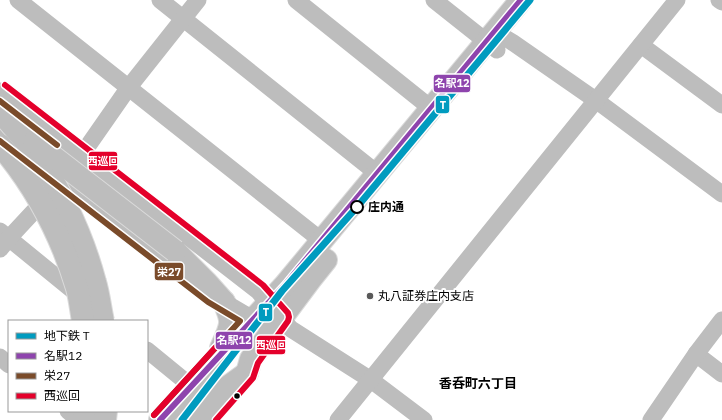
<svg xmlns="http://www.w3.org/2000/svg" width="722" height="420" viewBox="0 0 722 420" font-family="'IBM Plex Sans','Noto Sans JP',sans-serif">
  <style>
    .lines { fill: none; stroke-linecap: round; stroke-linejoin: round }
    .major-casing { stroke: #dbdbdb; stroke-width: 24 }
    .highway-casing { stroke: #dbdbdb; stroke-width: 24 }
    .minor { stroke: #bdbdbd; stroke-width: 17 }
    .major { stroke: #bdbdbd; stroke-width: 22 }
    .highway { stroke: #bdbdbd; stroke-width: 22 }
    .highway-bridge-casing { stroke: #dbdbdb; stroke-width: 24; stroke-linecap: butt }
    .highway-bridge { stroke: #bdbdbd; stroke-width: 22 }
    .bus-1-casing { stroke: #fff; stroke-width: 9 }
    .bus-2-casing { stroke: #fff; stroke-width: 9 }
    .bus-3-casing { stroke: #fff; stroke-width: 9 }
    .bus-1 { stroke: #8e44ad; stroke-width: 6 }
    .bus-2 { stroke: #7a4b2a; stroke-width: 6 }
    .bus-3 { stroke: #e4002b; stroke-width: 6 }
    .metro-1-casing { stroke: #fff; stroke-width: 10 }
    .metro-1 { stroke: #009bbf; stroke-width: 7 }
    .stop-dot { fill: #fff; stroke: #000; stroke-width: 2 }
    .poi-dot { fill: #595959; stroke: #fff; stroke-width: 1.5 }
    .bus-dot { fill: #000; stroke: #fff; stroke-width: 1.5 }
    .labels { text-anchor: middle; stroke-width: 4; stroke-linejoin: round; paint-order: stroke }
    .stop-label { font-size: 12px; font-weight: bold; fill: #000; stroke: #fff; text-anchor: start }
    .poi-label { font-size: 12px; fill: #000; stroke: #fff; text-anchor: start }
    .neighbourhood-label { font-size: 13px; font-weight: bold; fill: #000; stroke: #fff }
    .line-badge { stroke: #fff; stroke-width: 1.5 }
    .badge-label { font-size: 11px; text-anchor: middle; font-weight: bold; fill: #fff }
  </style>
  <rect width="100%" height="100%" fill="#fff"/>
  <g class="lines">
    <g class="major-casing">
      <g id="major">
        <path d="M221,348C224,341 229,332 230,324C231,316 226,308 224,302"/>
        <path d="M234,387L247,373L251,359L310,280L326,260"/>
        <path d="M160,420L285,285L521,0"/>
      </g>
    </g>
    <g class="highway-casing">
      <g id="highway">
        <path d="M175,251L207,283L224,302"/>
        <path d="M84,420L85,411"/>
        <path d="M105,420L106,411"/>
        <path d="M200,420L205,412L222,391L247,373"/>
      </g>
    </g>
    <g class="minor">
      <path d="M18,0L322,241"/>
      <path d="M160,0L378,174"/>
      <path d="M296,0L432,109"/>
      <path d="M434,0L497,50"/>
      <path d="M719,0L722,2"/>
      <path d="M495,32L512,42L597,101L722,194"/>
      <path d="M641,45L722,105"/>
      <path d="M0,91L258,291L291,329L371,380L424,420"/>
      <path d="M0,131L25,150"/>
      <path d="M76,163L129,87L198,0"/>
      <path d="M48,168L193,280"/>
      <path d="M0,231L82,298"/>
      <path d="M0,249L9,238L49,195"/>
      <path d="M219,299L253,319L264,323"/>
      <path d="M147,350L191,386"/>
      <path d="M696,354L722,374"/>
      <path d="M0,357L9,365"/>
      <path d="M68,411L79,420"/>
      <path d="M338,420L677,0"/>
      <path d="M651,420L696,354L722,320"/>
    </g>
    <use href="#major" class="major"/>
    <use href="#highway" class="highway"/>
    <g class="highway-bridge-casing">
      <g id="highway-bridge">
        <path d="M0,111C12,126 26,140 37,156C63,194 83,237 95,282C99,295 100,308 103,321"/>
        <path d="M34,142L175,251"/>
        <path d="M0,145C36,187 61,235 77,288C80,299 81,310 83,321"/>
      </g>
    </g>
    <use href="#highway-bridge" class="highway-bridge"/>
    <g class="bus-1-casing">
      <path id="bus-1" d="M160,420L285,285L521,0"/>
    </g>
    <g class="bus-2-casing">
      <g id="bus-2">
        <path d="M0,101L57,145"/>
        <path d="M0,141L208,302L240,321L154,415"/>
      </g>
    </g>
    <g class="bus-3-casing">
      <g id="bus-3">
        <path d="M5,85L263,285L288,313L289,317L288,321L258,363L253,378L216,420"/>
        <path d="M154,415L215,348"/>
      </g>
    </g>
    <use href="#bus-1" class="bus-1"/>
    <use href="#bus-2" class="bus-2"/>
    <use href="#bus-3" class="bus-3"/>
    <g class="metro-1-casing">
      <path id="metro-1" d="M182,420L282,291L357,207L530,0"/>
    </g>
    <use href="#metro-1" class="metro-1"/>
  </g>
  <circle class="stop-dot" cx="357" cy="207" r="6"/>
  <circle class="poi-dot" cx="370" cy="296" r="4"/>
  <circle class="bus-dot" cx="237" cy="396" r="3.5"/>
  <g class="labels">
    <g class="stop-label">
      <text x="368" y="211">庄内通</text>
    </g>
    <g class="poi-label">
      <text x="378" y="300">丸八証券庄内支店</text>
    </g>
    <g class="neighbourhood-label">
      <text x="478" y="388">香呑町六丁目</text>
    </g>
  </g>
  <g class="line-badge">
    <rect x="433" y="74" width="38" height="19" rx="4" fill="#8e44ad"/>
    <rect x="435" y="95" width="15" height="19" rx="4" fill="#009bbf"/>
    <rect x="88" y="151" width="30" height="20" rx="4" fill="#e4002b"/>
    <rect x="154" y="262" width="30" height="19" rx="4" fill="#7a4b2a"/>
    <rect x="258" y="303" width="15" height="19" rx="4" fill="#009bbf"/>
    <rect x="215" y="331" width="38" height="19" rx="4" fill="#8e44ad"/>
    <rect x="256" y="335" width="30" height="20" rx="4" fill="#e4002b"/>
  </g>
  <g class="badge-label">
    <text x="452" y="87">名駅12</text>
    <text x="443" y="109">T</text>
    <text x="103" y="165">西巡回</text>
    <text x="169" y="276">栄27</text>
    <text x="266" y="316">T</text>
    <text x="234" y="344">名駅12</text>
    <text x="271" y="349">西巡回</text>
  </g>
  <rect x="8" y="320" width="140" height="92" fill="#ffffff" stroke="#999999"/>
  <rect x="16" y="333" width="20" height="6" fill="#009bbf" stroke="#999999"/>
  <text x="44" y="340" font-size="12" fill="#000000">地下鉄 T</text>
  <rect x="16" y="353" width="20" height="6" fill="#8e44ad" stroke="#999999"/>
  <text x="44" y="360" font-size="12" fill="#000000">名駅12</text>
  <rect x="16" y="373" width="20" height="6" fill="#7a4b2a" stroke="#999999"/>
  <text x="44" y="380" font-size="12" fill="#000000">栄27</text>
  <rect x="16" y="393" width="20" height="6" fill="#e4002b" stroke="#999999"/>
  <text x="44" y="400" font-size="12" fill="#000000">西巡回</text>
</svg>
